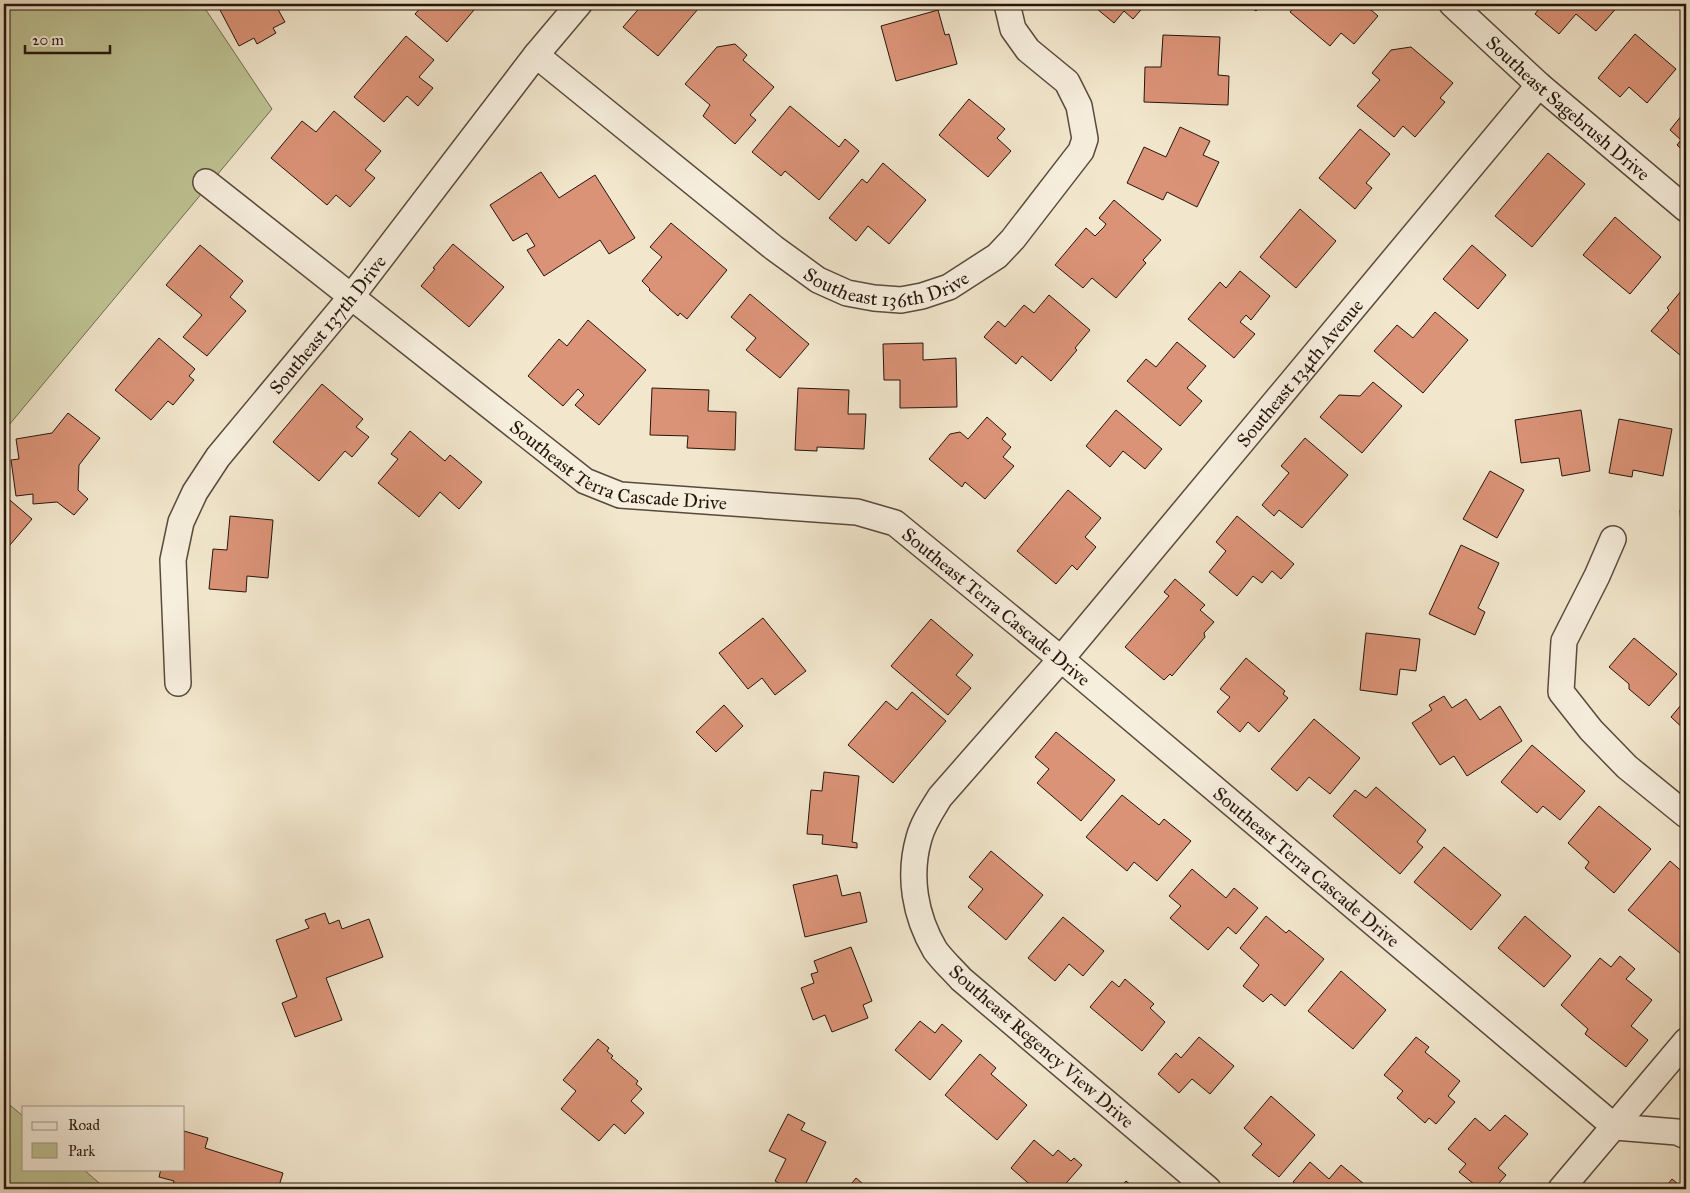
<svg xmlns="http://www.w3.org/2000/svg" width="1690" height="1193" viewBox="0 0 1690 1193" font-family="'IM FELL Great Primer',serif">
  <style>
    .green { fill: #bfc495; stroke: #726c51 }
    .building { fill: #db9377; stroke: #26150d }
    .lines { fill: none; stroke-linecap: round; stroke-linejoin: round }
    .minor-casing { stroke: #594a3d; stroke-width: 28 }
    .minor { stroke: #f7efde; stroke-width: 25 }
    .labels { text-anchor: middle; stroke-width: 4; stroke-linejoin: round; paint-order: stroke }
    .street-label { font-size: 19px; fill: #26150d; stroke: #f7efde }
  </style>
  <rect width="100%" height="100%" fill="#f2e7cd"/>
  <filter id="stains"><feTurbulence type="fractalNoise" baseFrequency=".004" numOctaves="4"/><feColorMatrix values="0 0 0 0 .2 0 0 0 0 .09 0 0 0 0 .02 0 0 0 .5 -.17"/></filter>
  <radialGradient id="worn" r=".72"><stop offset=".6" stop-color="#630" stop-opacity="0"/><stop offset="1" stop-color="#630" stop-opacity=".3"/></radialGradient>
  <g class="green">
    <path d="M4,4H202L272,109L4,431Z"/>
    <path d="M4,1100L24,1117V1169H83L106,1189H4Z"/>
  </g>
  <g class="building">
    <path d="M230,4H275L285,22L273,28L276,33L257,44L254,38L239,46L220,10Z"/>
    <path d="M424,4H479L447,42L415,14Z"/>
    <path d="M641,4H691L698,9L658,56L623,27L642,5Z"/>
    <path d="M1091,4H1146L1133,19L1124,11L1114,23Z"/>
    <path d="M1247,4H1262L1256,11Z"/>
    <path d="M1297,4H1364L1378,16L1354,44L1341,33L1330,46L1290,12Z"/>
    <path d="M1543,4H1620L1596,31L1576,14L1559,34L1535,14Z"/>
    <path d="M938,10L945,35L949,34L957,64L896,81L881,26Z"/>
    <path d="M1635,34L1676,69L1647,103L1629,87L1620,97L1598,78Z"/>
    <path d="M1163,35L1220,37L1218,75L1229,76L1228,105L1144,102L1145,67H1161Z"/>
    <path d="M406,36L434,60L419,77L433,88L418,106L407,96L384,122L354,97Z"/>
    <path d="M735,44L747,55L743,60L774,87L750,115L756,120L735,144L703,116L710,105L685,84L717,47Z"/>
    <path d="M1411,47L1453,83L1440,98L1445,102L1415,137L1403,126L1394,137L1357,106L1380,80L1372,73L1391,50Z"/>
    <path d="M969,99L1005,129L997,138L1011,151L988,177L939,135Z"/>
    <path d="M790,106L839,147L845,139L859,151L819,200L785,171L781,176L752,152Z"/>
    <path d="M1686,110V153L1677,145L1681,140L1670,130Z"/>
    <path d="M334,111L381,151L365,170L375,178L350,207L336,195L327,205L271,158L302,121L316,132Z"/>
    <path d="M1180,127L1210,141L1203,155L1219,162L1197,207L1167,192L1163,200L1127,183L1144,147L1166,157Z"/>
    <path d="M1360,129L1390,154L1366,183L1372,188L1355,209L1319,178Z"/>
    <path d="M1548,153L1585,184L1532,247L1495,216Z"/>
    <path d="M883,163L926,200L889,244L868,226L856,241L829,218L862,179L867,183Z"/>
    <path d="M541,172L559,198L595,175L635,238L609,254L600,240L544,276L527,250L535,246L527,233L513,241L490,205Z"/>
    <path d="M1114,200L1161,240L1143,260L1146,263L1116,298L1092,278L1083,288L1055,265L1086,228L1095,236L1104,227L1106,224L1099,218Z"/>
    <path d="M1300,209L1336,241L1296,288L1260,257Z"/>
    <path d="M1615,217L1661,257L1630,294L1583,255Z"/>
    <path d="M671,223L727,270L687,319L680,313L678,316L649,290L650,289L642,281L662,257L650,247Z"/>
    <path d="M453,244L504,287L469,327L421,286L435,269L433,268Z"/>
    <path d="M200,245L243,281L230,297L246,311L207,356L183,337L202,315L166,285Z"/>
    <path d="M1472,245L1506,275L1478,309L1443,279Z"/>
    <path d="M1240,271L1270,296L1251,320L1246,315L1240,322L1255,334L1234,358L1188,319L1220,282L1226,288Z"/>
    <path d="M1686,285V360L1651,331L1669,310L1667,308Z"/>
    <path d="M750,294L809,344L780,378L746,350L756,338L731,317Z"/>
    <path d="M1049,295L1090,330L1075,348L1077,350L1051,381L1022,356L1016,364L984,337L998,321L1005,327L1024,305L1034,313Z"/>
    <path d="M1435,312L1468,340L1423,393L1374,351L1397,325L1413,338Z"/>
    <path d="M588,320L646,370L599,425L575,405L584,395L578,389L563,406L528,376L559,339L567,346Z"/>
    <path d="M159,338L195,369L189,376L194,380L173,405L168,401L151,420L115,390Z"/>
    <path d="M1177,342L1206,366L1187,388L1202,401L1180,426L1127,381L1146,359L1156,367Z"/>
    <path d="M923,343V360L956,358L957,407L900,408V380H884L883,344Z"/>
    <path d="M1373,382L1402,406L1362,453L1320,417L1339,395L1360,396Z"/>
    <path d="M322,384L363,419L356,427L369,437L352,457L345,451L319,481L273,442Z"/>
    <path d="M652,388L709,390L708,411L736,412L735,450L687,448L688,436L650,435Z"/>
    <path d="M798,388L849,390L848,414H866L864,449L817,447V451L795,450Z"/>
    <path d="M1116,410L1162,449L1145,469L1123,451L1110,467L1086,446Z"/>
    <path d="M1581,410L1590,471L1562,476L1559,458L1521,463L1515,420Z"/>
    <path d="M68,413L100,438L79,465L78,490L88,499L74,515L57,502L33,504V494L16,496L11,460L19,459L16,439L52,433Z"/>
    <path d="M987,417L1006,434L1002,439L1011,447L1003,457L1014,466L985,499L965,482L962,487L929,459L950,434L960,432L968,439Z"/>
    <path d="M1619,419L1672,429L1663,476L1633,470L1632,477L1609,473Z"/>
    <path d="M410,431L445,461L450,455L482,482L459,509L440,492L419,517L378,483L398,459L391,454Z"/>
    <path d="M1305,438L1348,475L1302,528L1279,510L1274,516L1262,505L1289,473L1281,466Z"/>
    <path d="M1490,471L1524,490L1497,538L1463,519Z"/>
    <path d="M1068,490L1101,518L1085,537L1096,547L1077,570L1072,565L1056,584L1017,551Z"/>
    <path d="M4,495L32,519L4,552Z"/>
    <path d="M1680,510H1686V542H1682Z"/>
    <path d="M230,516L273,520L268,578L247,576L246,592L209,589L213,549L227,550Z"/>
    <path d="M1237,516L1294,564L1281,579L1272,571L1262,583L1253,576L1237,596L1209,572L1226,551L1216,542Z"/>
    <path d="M1461,545L1499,563L1478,608L1485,612L1475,635L1429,614Z"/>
    <path d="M1175,579L1205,605L1200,610L1214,622L1204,633L1205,637L1172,676L1170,674L1164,680L1125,647L1169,596L1164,592Z"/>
    <path d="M763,618L806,671L775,695L762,678L748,689L719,653Z"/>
    <path d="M931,619L973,655L956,675L971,688L948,715L891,666Z"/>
    <path d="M1366,633L1420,639L1416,671L1400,669L1397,695L1360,690Z"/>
    <path d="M1634,638L1677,674L1649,706L1629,689V684L1609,667Z"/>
    <path d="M1246,658L1285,691L1283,694L1288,698L1259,732L1248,722L1240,732L1217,712L1230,697L1220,689Z"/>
    <path d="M912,692L946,721L893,783L848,745L886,701L897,710Z"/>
    <path d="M1444,696L1452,708L1466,699L1480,720L1500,706L1522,741L1467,776L1454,756L1440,765L1412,723L1432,710L1429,705Z"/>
    <path d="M1686,699V731L1671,717Z"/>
    <path d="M724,705L743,726L716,752L696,732Z"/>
    <path d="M1314,719L1360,758L1330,794L1309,777L1297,791L1271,769Z"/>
    <path d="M1056,732L1115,780L1081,821L1037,783L1049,769L1035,757Z"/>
    <path d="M1532,745L1585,791L1560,820L1543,806L1537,813L1501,782Z"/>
    <path d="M824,772L859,776L852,842L857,843V848L822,844L823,835L807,834L811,790L822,791Z"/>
    <path d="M1376,787L1426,830L1417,842L1423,847L1400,874L1333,816L1355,790L1366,798Z"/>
    <path d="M1122,795L1159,825L1164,819L1191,841L1157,881L1134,862L1127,871L1086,837Z"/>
    <path d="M1599,806L1651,849L1614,893L1585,868L1589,862L1568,843Z"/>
    <path d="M1444,847L1501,895L1471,930L1414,882Z"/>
    <path d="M991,851L1043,895L1006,940L968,907L983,889L969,877Z"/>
    <path d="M1670,861L1686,875V958L1628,910Z"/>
    <path d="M1192,869L1226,898L1234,888L1258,908L1236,934L1228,927L1208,950L1170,918L1181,906L1169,896Z"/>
    <path d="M837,875L842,896L860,892L867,922L805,937L793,885Z"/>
    <path d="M325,913L329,924L339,920L342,929L369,919L383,957L326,978L342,1020L295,1037L282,1003L297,997L276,940L309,928L305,920Z"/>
    <path d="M1266,916L1286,933L1289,930L1324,959L1285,1006L1271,994L1263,1002L1243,986L1259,965L1240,948Z"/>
    <path d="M1525,916L1571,956L1544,987L1498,948Z"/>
    <path d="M1063,917L1104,951L1083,976L1069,964L1055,981L1028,958Z"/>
    <path d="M851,947L872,1001L863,1005L868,1018L832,1032L825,1015L813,1020L801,988L814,983L811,974L818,972L814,961Z"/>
    <path d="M1620,956L1635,969L1626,979L1652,1000L1631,1026L1648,1040L1626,1067L1585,1034L1588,1029L1561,1005L1600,958L1611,967Z"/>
    <path d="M1341,971L1386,1010L1353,1049L1308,1011Z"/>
    <path d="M1125,979L1154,1004L1150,1008L1165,1022L1142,1051L1090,1007L1112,981L1119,987Z"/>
    <path d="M920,1021L935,1033L942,1024L962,1041L930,1080L895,1050Z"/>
    <path d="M1199,1037L1234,1066L1210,1094L1192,1079L1179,1093L1158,1074L1176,1053L1181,1058Z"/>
    <path d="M1416,1037L1429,1047L1425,1052L1460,1081L1448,1096L1455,1102L1436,1124L1429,1118L1425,1123L1397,1098L1403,1091L1384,1075Z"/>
    <path d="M598,1039L609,1048L607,1051L613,1056L611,1058L638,1081L636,1084L642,1089L631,1101L644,1113L625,1134L614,1124L599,1141L561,1109L576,1091L563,1080Z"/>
    <path d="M980,1054L996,1068L991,1074L1027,1105L997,1140L945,1095Z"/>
    <path d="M1271,1096L1315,1135L1279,1177L1252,1155L1262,1144L1244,1128Z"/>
    <path d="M788,1114L805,1123L801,1130L826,1142L803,1189H790L775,1181L786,1159L769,1151Z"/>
    <path d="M1505,1115L1528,1134L1498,1168L1506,1175L1494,1189H1480L1459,1172L1466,1164L1448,1149L1475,1118L1490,1131Z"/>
    <path d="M184,1131L208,1138L205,1148L283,1173L278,1189H172L174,1181L159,1177L161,1169H184Z"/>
    <path d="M1034,1140L1053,1156L1058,1150L1071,1161L1074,1158L1082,1165L1061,1189H1035L1011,1168Z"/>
    <path d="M1310,1162L1329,1179L1341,1165L1370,1189H1302L1293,1182Z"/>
    <path d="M856,1178L869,1189H847Z"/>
    <path d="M1672,1179L1684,1189H1664Z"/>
    <path d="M1126,1181L1136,1189H1119Z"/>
    <path d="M1649,1183L1656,1189H1644Z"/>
  </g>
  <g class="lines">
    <g class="minor-casing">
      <g id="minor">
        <path id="s1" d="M1452,4L1539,85L1686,209"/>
        <path id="s2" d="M536,55L774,248L818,280L847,293L874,298L901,300L922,296L949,287L997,256L1013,239L1081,151L1085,139L1079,106L1067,82L1028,50L1013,29L1007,4"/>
        <path id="s3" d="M206,182L585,481L620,495L857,512L895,523L1061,659L1615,1127L1677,1132L1686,1136"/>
        <path d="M1613,539L1597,576L1564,641L1561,692L1591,730L1627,767L1686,815"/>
        <path id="s4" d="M178,683L173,560L181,522L195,492L218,457L351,297L536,55L579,4"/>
        <path id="s5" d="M1208,1189L961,979C953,970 942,960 935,950C915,916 908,876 919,838C923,823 932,810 940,797L1061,659L1539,85"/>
        <path d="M1561,1189L1686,1041"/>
      </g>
    </g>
    <use href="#minor" class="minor"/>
  </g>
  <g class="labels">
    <g class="street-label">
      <text dy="7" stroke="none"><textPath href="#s1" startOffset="156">Southeast Sagebrush Drive</textPath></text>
      <text dy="7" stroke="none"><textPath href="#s2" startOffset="432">Southeast 136th Drive</textPath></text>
      <text dy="7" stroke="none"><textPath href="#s4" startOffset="409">Southeast 137th Drive</textPath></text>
      <text dy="7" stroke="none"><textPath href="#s5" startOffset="1082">Southeast 134th Avenue</textPath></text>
      <text dy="7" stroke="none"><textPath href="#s3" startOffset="509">Southeast Terra Cascade Drive</textPath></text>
      <text dy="7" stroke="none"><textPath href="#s3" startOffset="929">Southeast Terra Cascade Drive</textPath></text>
      <text dy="7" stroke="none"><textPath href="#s3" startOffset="1334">Southeast Terra Cascade Drive</textPath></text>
      <text transform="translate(1042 1046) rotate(41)" y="7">Southeast Regency View Drive</text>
    </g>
  </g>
  <rect width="1690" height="1193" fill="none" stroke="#f2e7cd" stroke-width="20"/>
  <rect x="5" y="5" width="1680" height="1183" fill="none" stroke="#26150d" stroke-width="2.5"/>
  <rect x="10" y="10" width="1670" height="1173" fill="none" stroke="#26150d"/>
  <rect x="22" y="1106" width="162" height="65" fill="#f7efde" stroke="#a3988a"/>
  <rect x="32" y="1122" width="25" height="8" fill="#f7efde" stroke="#a3988a"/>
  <text x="68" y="1130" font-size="15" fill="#26150d">Road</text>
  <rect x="32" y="1143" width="25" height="15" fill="#bfc495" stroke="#a3988a"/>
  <text x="68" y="1156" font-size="15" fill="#26150d">Park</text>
  <path d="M25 45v8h85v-8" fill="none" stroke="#26150d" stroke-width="2.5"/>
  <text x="32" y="45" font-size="15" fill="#26150d" stroke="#f7efde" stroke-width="4" paint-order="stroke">20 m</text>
  <rect width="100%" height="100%" filter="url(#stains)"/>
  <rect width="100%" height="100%" fill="url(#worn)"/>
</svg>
